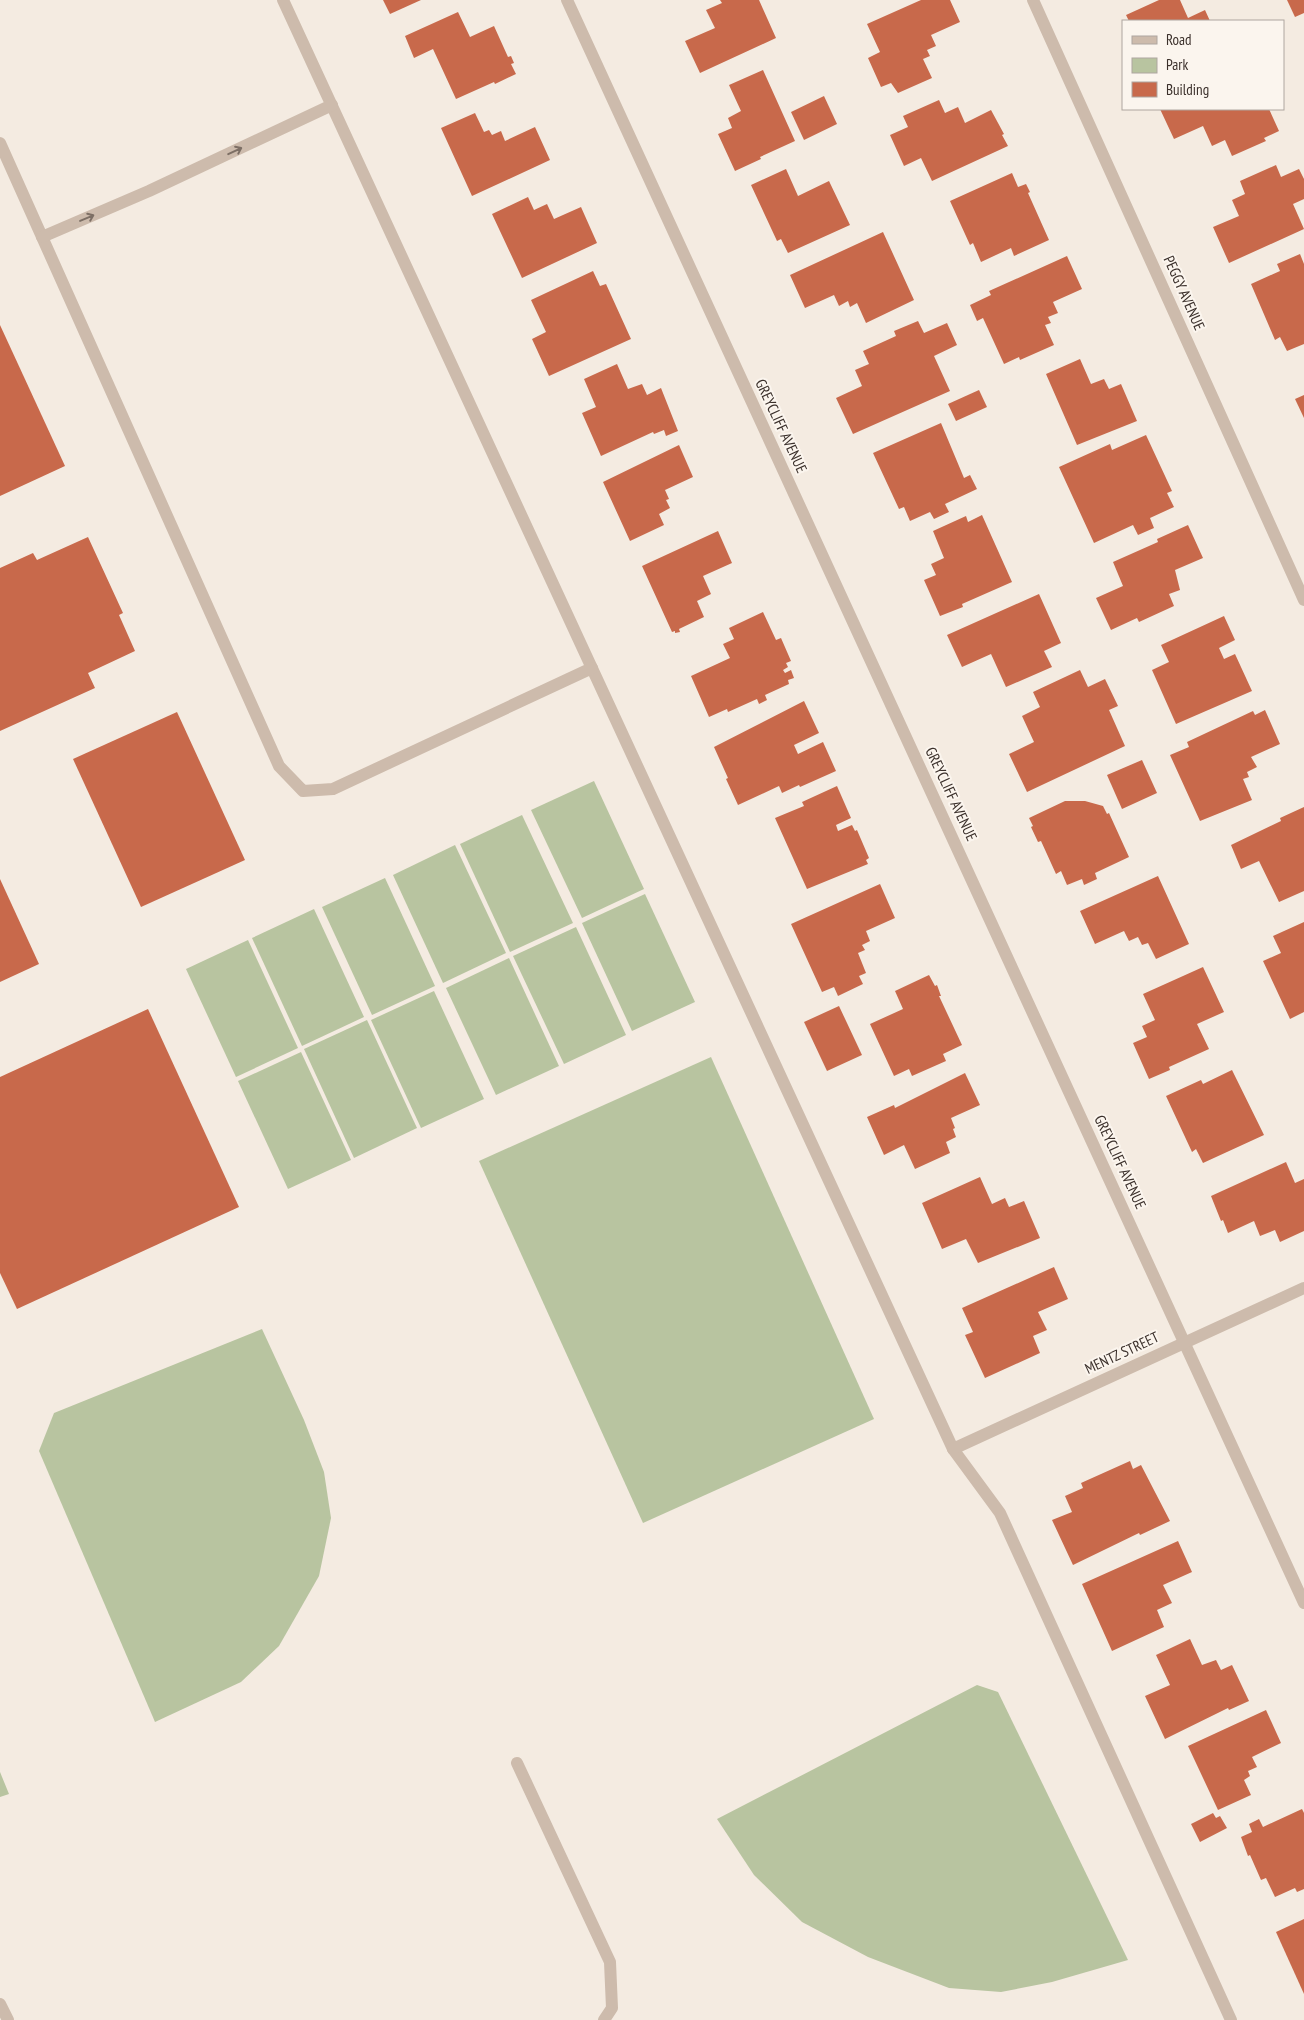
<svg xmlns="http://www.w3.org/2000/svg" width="1304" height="2020" viewBox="0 0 1304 2020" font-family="'PT Sans Narrow',sans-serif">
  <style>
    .green { fill: #b8c4a0 }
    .building { fill: #c8694b }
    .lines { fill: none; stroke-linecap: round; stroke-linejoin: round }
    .lane { stroke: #cdbbac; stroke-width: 12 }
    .street { stroke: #cdbbac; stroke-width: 12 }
    .oneway { stroke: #7d6f65 }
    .labels { text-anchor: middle; stroke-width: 4; stroke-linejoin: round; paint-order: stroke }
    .street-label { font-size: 15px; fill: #3b302b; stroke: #fbf5ee }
  </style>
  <rect width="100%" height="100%" fill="#f4ebe1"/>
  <g class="green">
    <path d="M594,781L644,889L582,918L531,810Z"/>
    <path d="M522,815L573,923L510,952L460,844Z"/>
    <path d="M455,845L506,953L443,983L393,875Z"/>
    <path d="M385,878L435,986L372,1015L322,907Z"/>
    <path d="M645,894L695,1002L632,1031L582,923Z"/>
    <path d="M314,909L364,1017L302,1046L252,938Z"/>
    <path d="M576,927L626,1035L564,1064L513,956Z"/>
    <path d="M248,940L298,1048L236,1077L186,969Z"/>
    <path d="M509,958L559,1066L496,1095L446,988Z"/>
    <path d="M434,991L484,1099L421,1128L371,1020Z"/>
    <path d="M367,1020L417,1128L354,1158L304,1049Z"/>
    <path d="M301,1052L351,1160L288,1189L238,1081Z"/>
    <path d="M711,1057L874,1419L643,1523L479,1161Z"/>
    <path d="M262,1329L304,1420L324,1472L331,1518L319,1576L279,1646L241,1682L155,1722L39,1451L54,1413Z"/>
    <path d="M977,1685L998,1692L1128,1960L1052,1982L1001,1992L949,1988L868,1957L802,1922L754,1875L717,1819Z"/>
    <path d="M0,1772L9,1794L0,1797Z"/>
  </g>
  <g class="building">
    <path d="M383,0H421L390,14Z"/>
    <path d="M720,0H759L776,38L700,73L685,41L715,28L706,10L722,3Z"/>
    <path d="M921,0H950L960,22L931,35L936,46L927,50L930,56L923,59L932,78L898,93L891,83L881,87L868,58L880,52L867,24Z"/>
    <path d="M1159,0H1180L1188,18L1205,10L1210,21H1129L1126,15Z"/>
    <path d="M1287,0H1304V13L1295,17Z"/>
    <path d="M458,12L470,37L494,26L508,57L511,56L514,63L511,64L516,74L495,84L494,82L456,99L433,49L414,58L405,36Z"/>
    <path d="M763,70L795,141L760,157L761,159L735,171L718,134L732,128L728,118L741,111L729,85Z"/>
    <path d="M824,96L837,124L804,140L791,112Z"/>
    <path d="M939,100L945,113L958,107L965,123L991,110L1004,134L1002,135L1008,146L932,181L921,158L904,166L890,135L908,127L903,116Z"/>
    <path d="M1160,109H1269L1279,131L1264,138L1266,141L1232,156L1225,140L1212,146L1203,126L1174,139Z"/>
    <path d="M475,113L484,132L489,130L492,135L501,131L505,141L535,127L550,160L472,196L441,128Z"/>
    <path d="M1276,165L1281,177L1299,169L1304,179V199L1293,204L1304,229L1229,263L1213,227L1239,216L1232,200L1245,194L1240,181Z"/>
    <path d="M786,169L798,196L829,181L850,225L788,253L781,239L777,241L751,185Z"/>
    <path d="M1012,173L1018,187L1026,184L1030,192L1028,193L1049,240L1014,256L1011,248L981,262L973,243L970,245L950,201Z"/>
    <path d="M528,197L534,210L547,204L554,219L581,207L597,243L522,278L492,214Z"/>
    <path d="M883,232L914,300L866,323L857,303L850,307L848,301L839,306L834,295L805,308L790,275Z"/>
    <path d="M1300,254L1304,264V344L1287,351L1280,337L1275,340L1251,284L1280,271L1277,264Z"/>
    <path d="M1067,256L1082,289L1053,302L1058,313L1048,317L1051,323L1045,325L1054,345L1020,360L1019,357L1004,364L983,318L977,321L970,305L991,295L989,291Z"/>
    <path d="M593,271L600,286L606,284L631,339L549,376L532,339L546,332L531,300Z"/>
    <path d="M918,321L924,333L947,323L957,345L934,356L950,391L853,434L836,398L862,386L855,370L869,364L863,351L896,336L894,331Z"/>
    <path d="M0,325L65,466L0,496Z"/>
    <path d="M1080,359L1091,384L1104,379L1109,389L1121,384L1137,421L1077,445L1046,374Z"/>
    <path d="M617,364L628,389L642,384L647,395L661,388L678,431L666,436L664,430L654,434L653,432L601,456L582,413L596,407L584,379Z"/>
    <path d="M979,390L987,407L956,421L948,404Z"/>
    <path d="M1304,395V418L1295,399Z"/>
    <path d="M941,423L964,478L970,475L977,489L945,504L949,512L934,519L930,512L910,521L904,507L899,509L873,453Z"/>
    <path d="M1146,435L1172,491L1167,493L1174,507L1150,518L1154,528L1138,535L1133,525L1094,543L1059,467L1110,444L1112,450Z"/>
    <path d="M679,445L693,477L665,490L669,499L666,500L670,508L659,514L664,525L630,541L603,482Z"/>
    <path d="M982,515L1012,582L962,604L963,607L940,616L924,580L936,575L931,564L944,558L933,531L966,516L968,522Z"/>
    <path d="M1188,525L1203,558L1175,570L1180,590L1169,594L1174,606L1139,622L1137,618L1111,630L1096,598L1123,586L1113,562L1158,542L1157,539Z"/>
    <path d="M718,531L732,563L703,576L711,594L697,601L704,617L679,629L680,632L675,633V631L672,632L642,566Z"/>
    <path d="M88,537L123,613L119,615L135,651L88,673L95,688L0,731V568L33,553L37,560Z"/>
    <path d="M1039,594L1061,643L1044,651L1052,667L1006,687L991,654L962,667L947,635Z"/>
    <path d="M763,612L776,640L781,638L791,661L786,663L788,667L783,670L785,673L791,670L794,678L788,680L789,684L765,695L767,700L759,704L757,699L728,712L727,709L709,717L691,676L730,658L723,644L734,639L729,628Z"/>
    <path d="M1224,616L1235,640L1219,648L1224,659L1235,654L1252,691L1176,724L1152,670L1169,662L1161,645Z"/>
    <path d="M1080,670L1088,687L1105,679L1118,706L1109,710L1125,746L1027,792L1009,754L1034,742L1022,716L1040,707L1033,692Z"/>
    <path d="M804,701L819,733L794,745L798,754L823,742L836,771L800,787L799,785L782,793L779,786L738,805L726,779L728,778L714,747Z"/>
    <path d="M1265,710L1280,744L1251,757L1257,767L1247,772L1249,777L1243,779L1252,800L1200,821L1170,755L1189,747L1187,742L1253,711L1255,715Z"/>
    <path d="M177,712L245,860L141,907L73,759Z"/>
    <path d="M1142,760L1157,793L1122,809L1107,775Z"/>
    <path d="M837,786L851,818L836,825L838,831L852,825L855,831L857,830L869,858L866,860L868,864L807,889L775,818L804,806L802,802Z"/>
    <path d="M1065,801H1085L1103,806L1107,814L1109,813L1129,857L1095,873L1097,879L1084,885L1082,879L1067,885L1061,871L1056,874L1041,841L1038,842L1031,827L1033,826L1029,818Z"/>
    <path d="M1304,807V891L1279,902L1259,861L1241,869L1231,845L1281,821L1280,818Z"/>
    <path d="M1158,876L1189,944L1156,959L1148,943L1142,945L1138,937L1129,941L1124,931L1095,944L1080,911Z"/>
    <path d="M0,879L39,964L0,982Z"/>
    <path d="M880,884L895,918L866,931L870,941L862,945L865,950L858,953L866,973L859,976L863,984L838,996L834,987L822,992L791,924Z"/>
    <path d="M1304,922V1012L1290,1019L1263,961L1281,953L1273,936Z"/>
    <path d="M1203,967L1224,1012L1197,1024L1209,1049L1169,1067L1170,1070L1149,1079L1133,1043L1147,1037L1142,1026L1155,1020L1143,994Z"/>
    <path d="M929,975L935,986L937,985L941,996H939L962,1045L943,1054L946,1061L912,1076L909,1069L894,1076L870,1024L903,1009L895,991Z"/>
    <path d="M839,1006L862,1055L827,1071L804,1022Z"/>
    <path d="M148,1009L239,1207L17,1309L0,1273V1077Z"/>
    <path d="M1232,1070L1264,1135L1203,1163L1196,1149L1192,1152L1166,1096L1201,1080L1203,1084Z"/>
    <path d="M965,1073L980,1105L951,1118L955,1128L953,1129L956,1137L946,1142L950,1153L915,1169L904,1145L884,1155L867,1117L894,1105L895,1108Z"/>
    <path d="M1286,1162L1295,1183L1304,1179V1231L1280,1242L1275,1230L1260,1236L1254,1221L1228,1233L1223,1220L1221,1221L1211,1196Z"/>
    <path d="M980,1177L992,1204L1005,1198L1009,1207L1024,1201L1040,1238L978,1263L966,1239L942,1249L922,1203Z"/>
    <path d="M1054,1267L1068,1299L1038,1312L1047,1330L1033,1336L1040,1353L985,1378L965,1335L973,1332L962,1308Z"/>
    <path d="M1130,1461L1133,1469L1141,1465L1170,1521L1140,1535L1139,1533L1073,1565L1052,1520L1072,1512L1065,1496L1083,1488L1081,1483Z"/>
    <path d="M1178,1541L1192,1572L1163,1585L1172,1603L1157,1610L1164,1627L1112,1651L1082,1584Z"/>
    <path d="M1190,1639L1202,1665L1216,1660L1221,1670L1232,1665L1249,1701L1229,1710L1228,1708L1165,1739L1145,1696L1170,1685L1156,1655Z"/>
    <path d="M1266,1710L1281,1743L1252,1757L1257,1767L1248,1771L1250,1776L1244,1780L1251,1795L1218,1810L1188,1746Z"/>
    <path d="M1302,1809L1304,1813V1889L1297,1892L1295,1888L1275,1897L1266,1878L1261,1880L1250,1855L1248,1856L1241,1837L1252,1832L1249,1824L1259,1819L1263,1827Z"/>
    <path d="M1213,1813L1216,1818L1220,1816L1227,1828L1200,1842L1191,1824Z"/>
    <path d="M1304,1919V1994L1276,1932Z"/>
  </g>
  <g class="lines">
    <g class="lane">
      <path d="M283,0L953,1449L1000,1513L1231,2020"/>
      <path d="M0,143L279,766L303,791L333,789L592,668"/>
      <path d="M42,237L149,191L332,105"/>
      <path d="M517,1763L610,1962L612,2008L604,2020"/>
      <path d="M0,2004L8,2020"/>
    </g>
    <g class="street">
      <path d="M567,0L1304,1603"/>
      <path d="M1033,0L1304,600"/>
      <path d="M953,1449L1304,1288"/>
    </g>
  </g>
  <defs><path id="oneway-shaft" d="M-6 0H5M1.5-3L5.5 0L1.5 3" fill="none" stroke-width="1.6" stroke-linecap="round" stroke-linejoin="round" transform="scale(1.25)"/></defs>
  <g class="oneway">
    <use href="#oneway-shaft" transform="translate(235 151) rotate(-25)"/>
    <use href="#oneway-shaft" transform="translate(87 218) rotate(-23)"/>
  </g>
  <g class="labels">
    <g class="street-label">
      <text transform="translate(1184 293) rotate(66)" y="5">PEGGY AVENUE</text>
      <text transform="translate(781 426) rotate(65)" y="5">GREYCLIFF AVENUE</text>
      <text transform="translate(951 794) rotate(65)" y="5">GREYCLIFF AVENUE</text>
      <text transform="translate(1120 1162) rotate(65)" y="5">GREYCLIFF AVENUE</text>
      <text transform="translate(1122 1353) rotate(-25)" y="5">MENTZ STREET</text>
    </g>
  </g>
  <rect x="1122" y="20" width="162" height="90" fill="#fbf5ee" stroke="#aea6a0"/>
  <rect x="1132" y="36" width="25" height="8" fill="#cdbbac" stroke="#aea6a0"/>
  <text x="1166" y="45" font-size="15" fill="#3b302b">Road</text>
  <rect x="1132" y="58" width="25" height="15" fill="#b8c4a0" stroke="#aea6a0"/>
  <text x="1166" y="70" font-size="15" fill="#3b302b">Park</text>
  <rect x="1132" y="82" width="25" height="15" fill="#c8694b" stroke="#aea6a0"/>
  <text x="1166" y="95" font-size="15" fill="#3b302b">Building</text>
</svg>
